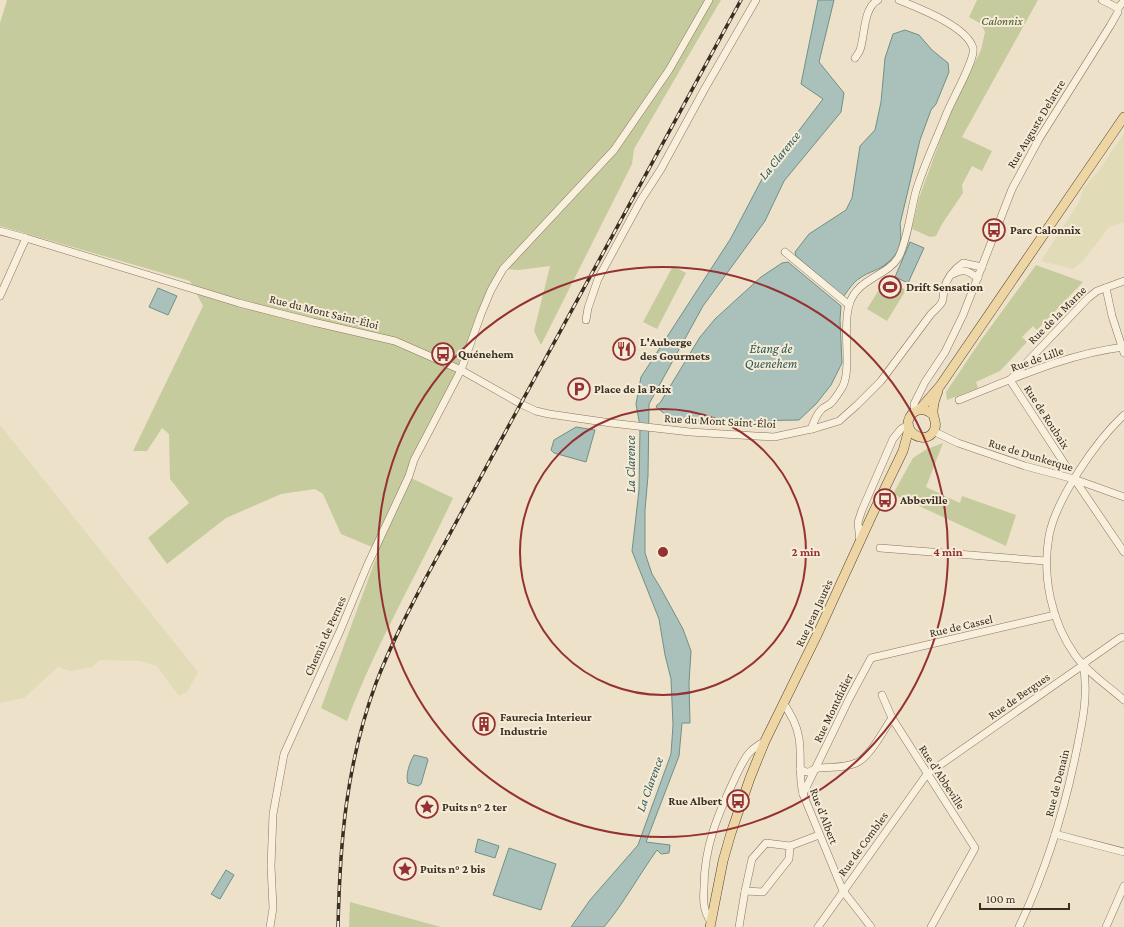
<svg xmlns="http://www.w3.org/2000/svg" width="1124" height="927" viewBox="0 0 1124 927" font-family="'Crimson Pro',serif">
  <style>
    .farmland { fill: #e2dbb7 }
    .green { fill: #c6cb9d }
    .water { fill: #a9c1ba; stroke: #709088 }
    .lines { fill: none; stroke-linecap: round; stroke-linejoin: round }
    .minor-casing { stroke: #89755e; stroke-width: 8 }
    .major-casing { stroke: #574332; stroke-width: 10 }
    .minor { stroke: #f8efdc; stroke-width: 7 }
    .major { stroke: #edd6a3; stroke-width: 9 }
    .rail-casing { stroke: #3a2d21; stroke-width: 3.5 }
    .rail { stroke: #f5ecd8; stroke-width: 2; stroke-dasharray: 6; stroke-linecap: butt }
    .ring { fill: none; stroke: #953132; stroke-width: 2 }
    .labels { text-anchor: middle; stroke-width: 4; stroke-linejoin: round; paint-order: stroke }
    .park-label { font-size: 12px; font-style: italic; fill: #4a5529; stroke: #f5ecd8 }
    .street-label { font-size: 12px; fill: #3a2d21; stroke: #f5ecd8 }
    .poi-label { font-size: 12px; font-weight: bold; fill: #3a2d21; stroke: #f5ecd8; text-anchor: start }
    .water-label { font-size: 13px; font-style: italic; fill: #315956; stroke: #f5ecd8 }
    .centre { fill: #953132; stroke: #f5ecd8; stroke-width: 2 }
    .ring-label { font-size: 12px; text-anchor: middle; font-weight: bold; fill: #953132; stroke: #f5ecd8; stroke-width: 4; stroke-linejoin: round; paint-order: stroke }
  </style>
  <rect width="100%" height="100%" fill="#ede2c9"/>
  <g class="farmland">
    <path d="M1124,133V222L1109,227L1084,260L1073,269L1041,261L1079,202L1083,189L1099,170Z"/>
    <path d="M0,425L198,672L187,692L179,696L157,666L140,661L100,660L92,667L70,671L58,667L24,698L0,703Z"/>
  </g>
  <g class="green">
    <path d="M7,0H721L634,149L632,164L541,345L534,331L550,266L519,270L503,269L461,370L409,477L453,498C418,573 376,644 347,721L321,708L379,550L341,534L323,494L315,489L281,494L226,518L167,564L148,538L189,503L170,479L169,434L162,428L147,451H133L203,306L190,281L0,226V23Z"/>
    <path d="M977,0H1038L962,137L992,151L982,171L972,166L962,185L963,193L942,224L936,236L930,237L912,229L919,198L952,108L981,50L985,32L981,24L969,17Z"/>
    <path d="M1036,265L1083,282L1037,330L1033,326L1022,337L1027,342L1000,371L976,382L978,388L947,400L946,392L981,340Z"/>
    <path d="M673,266L686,273L657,329L643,322Z"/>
    <path d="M886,278L906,290L887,321L867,309Z"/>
    <path d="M943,443L926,487L960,503L962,496L1016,515L1006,546L893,494L913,458L927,449Z"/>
    <path d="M350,902L441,927H349Z"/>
  </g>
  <g class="water">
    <path d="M818,0H834L819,62L844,93L841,112L784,181L765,221L703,306L649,404L648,476L645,510V553L652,574L660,587L683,629L691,651L689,683L690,723H682L679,756L646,842L670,845L669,853L661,854L657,850C639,875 624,903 604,927H571L590,900L638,845L671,754L673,725L671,679L665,655L659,619L632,551L639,490L640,426L636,404L641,377L731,238L762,179L823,99L801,84Z"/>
    <path d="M905,30L919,35L932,50L948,63L949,72L936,104L931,110L920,140L900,224C902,240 901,252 887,263C880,270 868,272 860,278C853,282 848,291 843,297L796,256L795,252L809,234L846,210L852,198L860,146L875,130L881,102L885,58L893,34Z"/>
    <path d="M910,242L924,248L908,283L895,277Z"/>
    <path d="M788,262L841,306L840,320L842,363L831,385L816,404L799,420L681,422L669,417L656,407L657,405L660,403L700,337L715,319L761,277L782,263Z"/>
    <path d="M158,288L177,296L168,315L149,307Z"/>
    <path d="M576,427L595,430L586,462L554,453L551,450L554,440Z"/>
    <path d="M414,755L427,758L428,760L421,784L418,786L408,783C405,775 410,762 414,755Z"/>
    <path d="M478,839L499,846L495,858L475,852Z"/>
    <path d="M509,848L556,864L541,910L493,895Z"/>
    <path d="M226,870L234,875L220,899L218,898L211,894L212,893Z"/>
  </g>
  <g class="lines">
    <g class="minor-casing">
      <g id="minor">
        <path d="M1102,0L1118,8"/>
        <path d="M855,58C856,56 859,53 860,50C865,36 863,8 878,0"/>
        <path d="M0,231L26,238L239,303L313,322L395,341L461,370L521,404L536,411L549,414L611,423L690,432L774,437L816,428L839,421L857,405L881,381L931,314C935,310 940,306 942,302C944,298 943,293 944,289C947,277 953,270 963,263L982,267"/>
        <path d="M785,252L849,305"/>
        <path d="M953,274C964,268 968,271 978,278"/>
        <path d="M1106,288L1112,316L1124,353"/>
        <path d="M0,296L26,238"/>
        <path d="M586,320L588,308L598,279L641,200L661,169L704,90L756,0"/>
        <path d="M959,400C1013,379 1066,354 1124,347"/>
        <path d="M915,411L914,404L925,382L945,352L963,315L1012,189L1039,139L1110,26L1118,12V8L1124,1"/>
        <path d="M1124,415C1096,441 1056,499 1049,536C1042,576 1051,621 1075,655C1087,672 1108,686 1124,700"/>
        <path d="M811,429C814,422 816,415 821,410C823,407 828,406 831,403C835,399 840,391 843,386C852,365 842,329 849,305C857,278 886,277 898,258C907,243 911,209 916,191C924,165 936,140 946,115C951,101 976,59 973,48C967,26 918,8 899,0"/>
        <path d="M933,431L958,443L1025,466L1074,479L1124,497"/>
        <path d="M1066,466L1010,380L1088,298L1097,291L1124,281"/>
        <path d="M1075,480L1124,552"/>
        <path d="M860,542L858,522L862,510L893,439L901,429L908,425"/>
        <path d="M880,548L1046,561"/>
        <path d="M882,695L892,718L975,848L931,927"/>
        <path d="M784,704C791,715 797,725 799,738C802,757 798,775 803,794L843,891L871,927"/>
        <path d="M800,769C811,776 809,769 819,768C831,767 845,768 856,763C870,757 883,731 892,718"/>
        <path d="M803,794L849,699L871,658L1055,615"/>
        <path d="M1055,834L1124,852"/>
        <path d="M745,891L752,859L766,843L790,846"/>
        <path d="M711,922C703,911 703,900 704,887C704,847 718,814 735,778C739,770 744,758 750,752C755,747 760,744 765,741"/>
        <path d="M270,927L273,908L271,866L273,814L284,754L340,631L367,566L409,476L414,460L461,370L481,314L491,290L503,269L614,150L669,70L709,0"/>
        <path d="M739,927L745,891L763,892L789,859L790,846L819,835"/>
        <path d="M818,927L927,774L1083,665L1087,661L1120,638L1124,637"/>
        <path d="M1019,927C1045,872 1064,812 1076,753C1082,724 1089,694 1083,665"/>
        <path d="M1106,927L1124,886"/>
      </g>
    </g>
    <g class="major-casing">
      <g id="major">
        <path d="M920,409L940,386L1124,117"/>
        <path d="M933,415C924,406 911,409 908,422C908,438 930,444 935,428C937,422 933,418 933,412C933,405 935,398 938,391"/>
        <path d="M710,927L723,861L731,833L750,778L765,741L818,633L873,513L903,451L909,429"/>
      </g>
    </g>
    <use href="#minor" class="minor"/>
    <use href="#major" class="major"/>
    <g class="rail-casing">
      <path id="rail" d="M338,927C340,841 346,765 376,683C391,644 410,608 429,572L741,0"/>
    </g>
    <use href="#rail" class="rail"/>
  </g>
  <g class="ring">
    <circle cx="663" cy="552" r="143"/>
    <circle cx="663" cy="552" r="285"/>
  </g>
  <defs>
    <g id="bus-ring" transform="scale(1.15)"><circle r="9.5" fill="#f5ecd8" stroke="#953132" stroke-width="1.5"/><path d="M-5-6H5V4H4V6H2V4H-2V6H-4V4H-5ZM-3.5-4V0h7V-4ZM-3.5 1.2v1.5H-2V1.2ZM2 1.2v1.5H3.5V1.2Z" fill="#953132"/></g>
    <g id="stadium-ring" transform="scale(1.15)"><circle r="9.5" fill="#f5ecd8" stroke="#953132" stroke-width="1.5"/><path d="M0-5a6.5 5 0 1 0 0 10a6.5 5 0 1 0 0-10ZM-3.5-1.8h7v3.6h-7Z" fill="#953132"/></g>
    <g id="restaurant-ring" transform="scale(1.15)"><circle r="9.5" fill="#f5ecd8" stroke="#953132" stroke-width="1.5"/><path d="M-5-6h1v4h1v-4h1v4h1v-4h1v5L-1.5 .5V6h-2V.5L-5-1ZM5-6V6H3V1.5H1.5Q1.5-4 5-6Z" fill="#953132"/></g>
    <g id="parking-ring" transform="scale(1.15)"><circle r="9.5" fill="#f5ecd8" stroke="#953132" stroke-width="1.5"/><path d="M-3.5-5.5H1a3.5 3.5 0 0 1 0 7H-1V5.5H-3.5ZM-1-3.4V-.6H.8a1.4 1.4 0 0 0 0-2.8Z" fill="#953132"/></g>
    <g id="building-ring" transform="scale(1.15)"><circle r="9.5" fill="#f5ecd8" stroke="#953132" stroke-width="1.5"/><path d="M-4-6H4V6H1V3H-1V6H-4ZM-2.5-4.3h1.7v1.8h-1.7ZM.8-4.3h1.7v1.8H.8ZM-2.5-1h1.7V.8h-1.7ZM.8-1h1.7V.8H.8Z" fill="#953132"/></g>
    <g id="sight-ring" transform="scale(1.15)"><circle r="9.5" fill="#f5ecd8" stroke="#953132" stroke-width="1.5"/><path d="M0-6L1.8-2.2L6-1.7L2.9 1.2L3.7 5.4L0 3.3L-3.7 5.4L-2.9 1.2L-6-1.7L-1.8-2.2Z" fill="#953132"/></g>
  </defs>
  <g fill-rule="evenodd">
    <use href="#bus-ring" x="994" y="230"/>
    <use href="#stadium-ring" x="890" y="287"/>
    <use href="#restaurant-ring" x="624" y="349"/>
    <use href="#bus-ring" x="443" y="354"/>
    <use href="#parking-ring" x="579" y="389"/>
    <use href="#bus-ring" x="885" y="500"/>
    <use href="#building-ring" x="484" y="724"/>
    <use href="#bus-ring" x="738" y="801"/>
    <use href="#sight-ring" x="427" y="807"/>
    <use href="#sight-ring" x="405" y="869"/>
  </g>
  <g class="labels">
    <g class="park-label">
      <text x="1002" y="25">Calonnix</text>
    </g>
    <g class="street-label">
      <text transform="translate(1036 124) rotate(-59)" y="4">Rue Auguste Delattre</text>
      <text transform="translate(324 312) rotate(14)" y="4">Rue du Mont Saint-Éloi</text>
      <text transform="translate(1057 315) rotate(-45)" y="4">Rue de la Marne</text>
      <text transform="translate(1037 359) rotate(-19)" y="4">Rue de Lille</text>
      <text transform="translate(1047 417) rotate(57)" y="4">Rue de Roubaix</text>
      <text transform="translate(720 421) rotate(3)" y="4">Rue du Mont Saint-Éloi</text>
      <text transform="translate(1031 455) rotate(17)" y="4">Rue de Dunkerque</text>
      <text transform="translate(814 613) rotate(-65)" y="4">Rue Jean Jaurès</text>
      <text transform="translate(961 626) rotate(-13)" y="4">Rue de Cassel</text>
      <text transform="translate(325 636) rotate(-66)" y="4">Chemin de Pernes</text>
      <text transform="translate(1019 696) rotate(-35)" y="4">Rue de Bergues</text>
      <text transform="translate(833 708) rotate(-64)" y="4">Rue Montdidier</text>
      <text transform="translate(942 777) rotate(57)" y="4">Rue d'Abbeville</text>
      <text transform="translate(1057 783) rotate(-76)" y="4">Rue de Denain</text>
      <text transform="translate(824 816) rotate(69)" y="4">Rue d'Albert</text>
      <text transform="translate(863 844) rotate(-54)" y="4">Rue de Combles</text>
    </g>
    <g class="poi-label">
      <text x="1010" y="234">Parc Calonnix</text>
      <text x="906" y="291">Drift Sensation</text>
      <text x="640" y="346">L'Auberge<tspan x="640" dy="14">des Gourmets</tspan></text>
      <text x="458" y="358">Quénehem</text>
      <text x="594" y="393">Place de la Paix</text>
      <text x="900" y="504">Abbeville</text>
      <text x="500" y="721">Faurecia Interieur<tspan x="500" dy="14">Industrie</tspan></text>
      <text x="722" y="805" text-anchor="end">Rue Albert</text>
      <text x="442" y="811">Puits n° 2 ter</text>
      <text x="420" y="873">Puits n° 2 bis</text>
    </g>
    <g class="water-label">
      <text transform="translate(779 155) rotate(-51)" y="5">La Clarence</text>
      <text x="771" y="353">Étang de<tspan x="771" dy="15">Quenehem</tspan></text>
      <text transform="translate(630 464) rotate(-90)" y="5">La Clarence</text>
      <text transform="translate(649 784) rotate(-70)" y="5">La Clarence</text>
    </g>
  </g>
  <circle cx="663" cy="552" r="6" class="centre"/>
  <g class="ring-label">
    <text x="806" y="556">2 min</text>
    <text x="948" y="556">4 min</text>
  </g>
  <path d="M980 903v6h89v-6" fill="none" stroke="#3a2d21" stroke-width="2"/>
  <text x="986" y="903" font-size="12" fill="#3a2d21" stroke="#f5ecd8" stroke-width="3" paint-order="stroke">100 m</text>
</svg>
